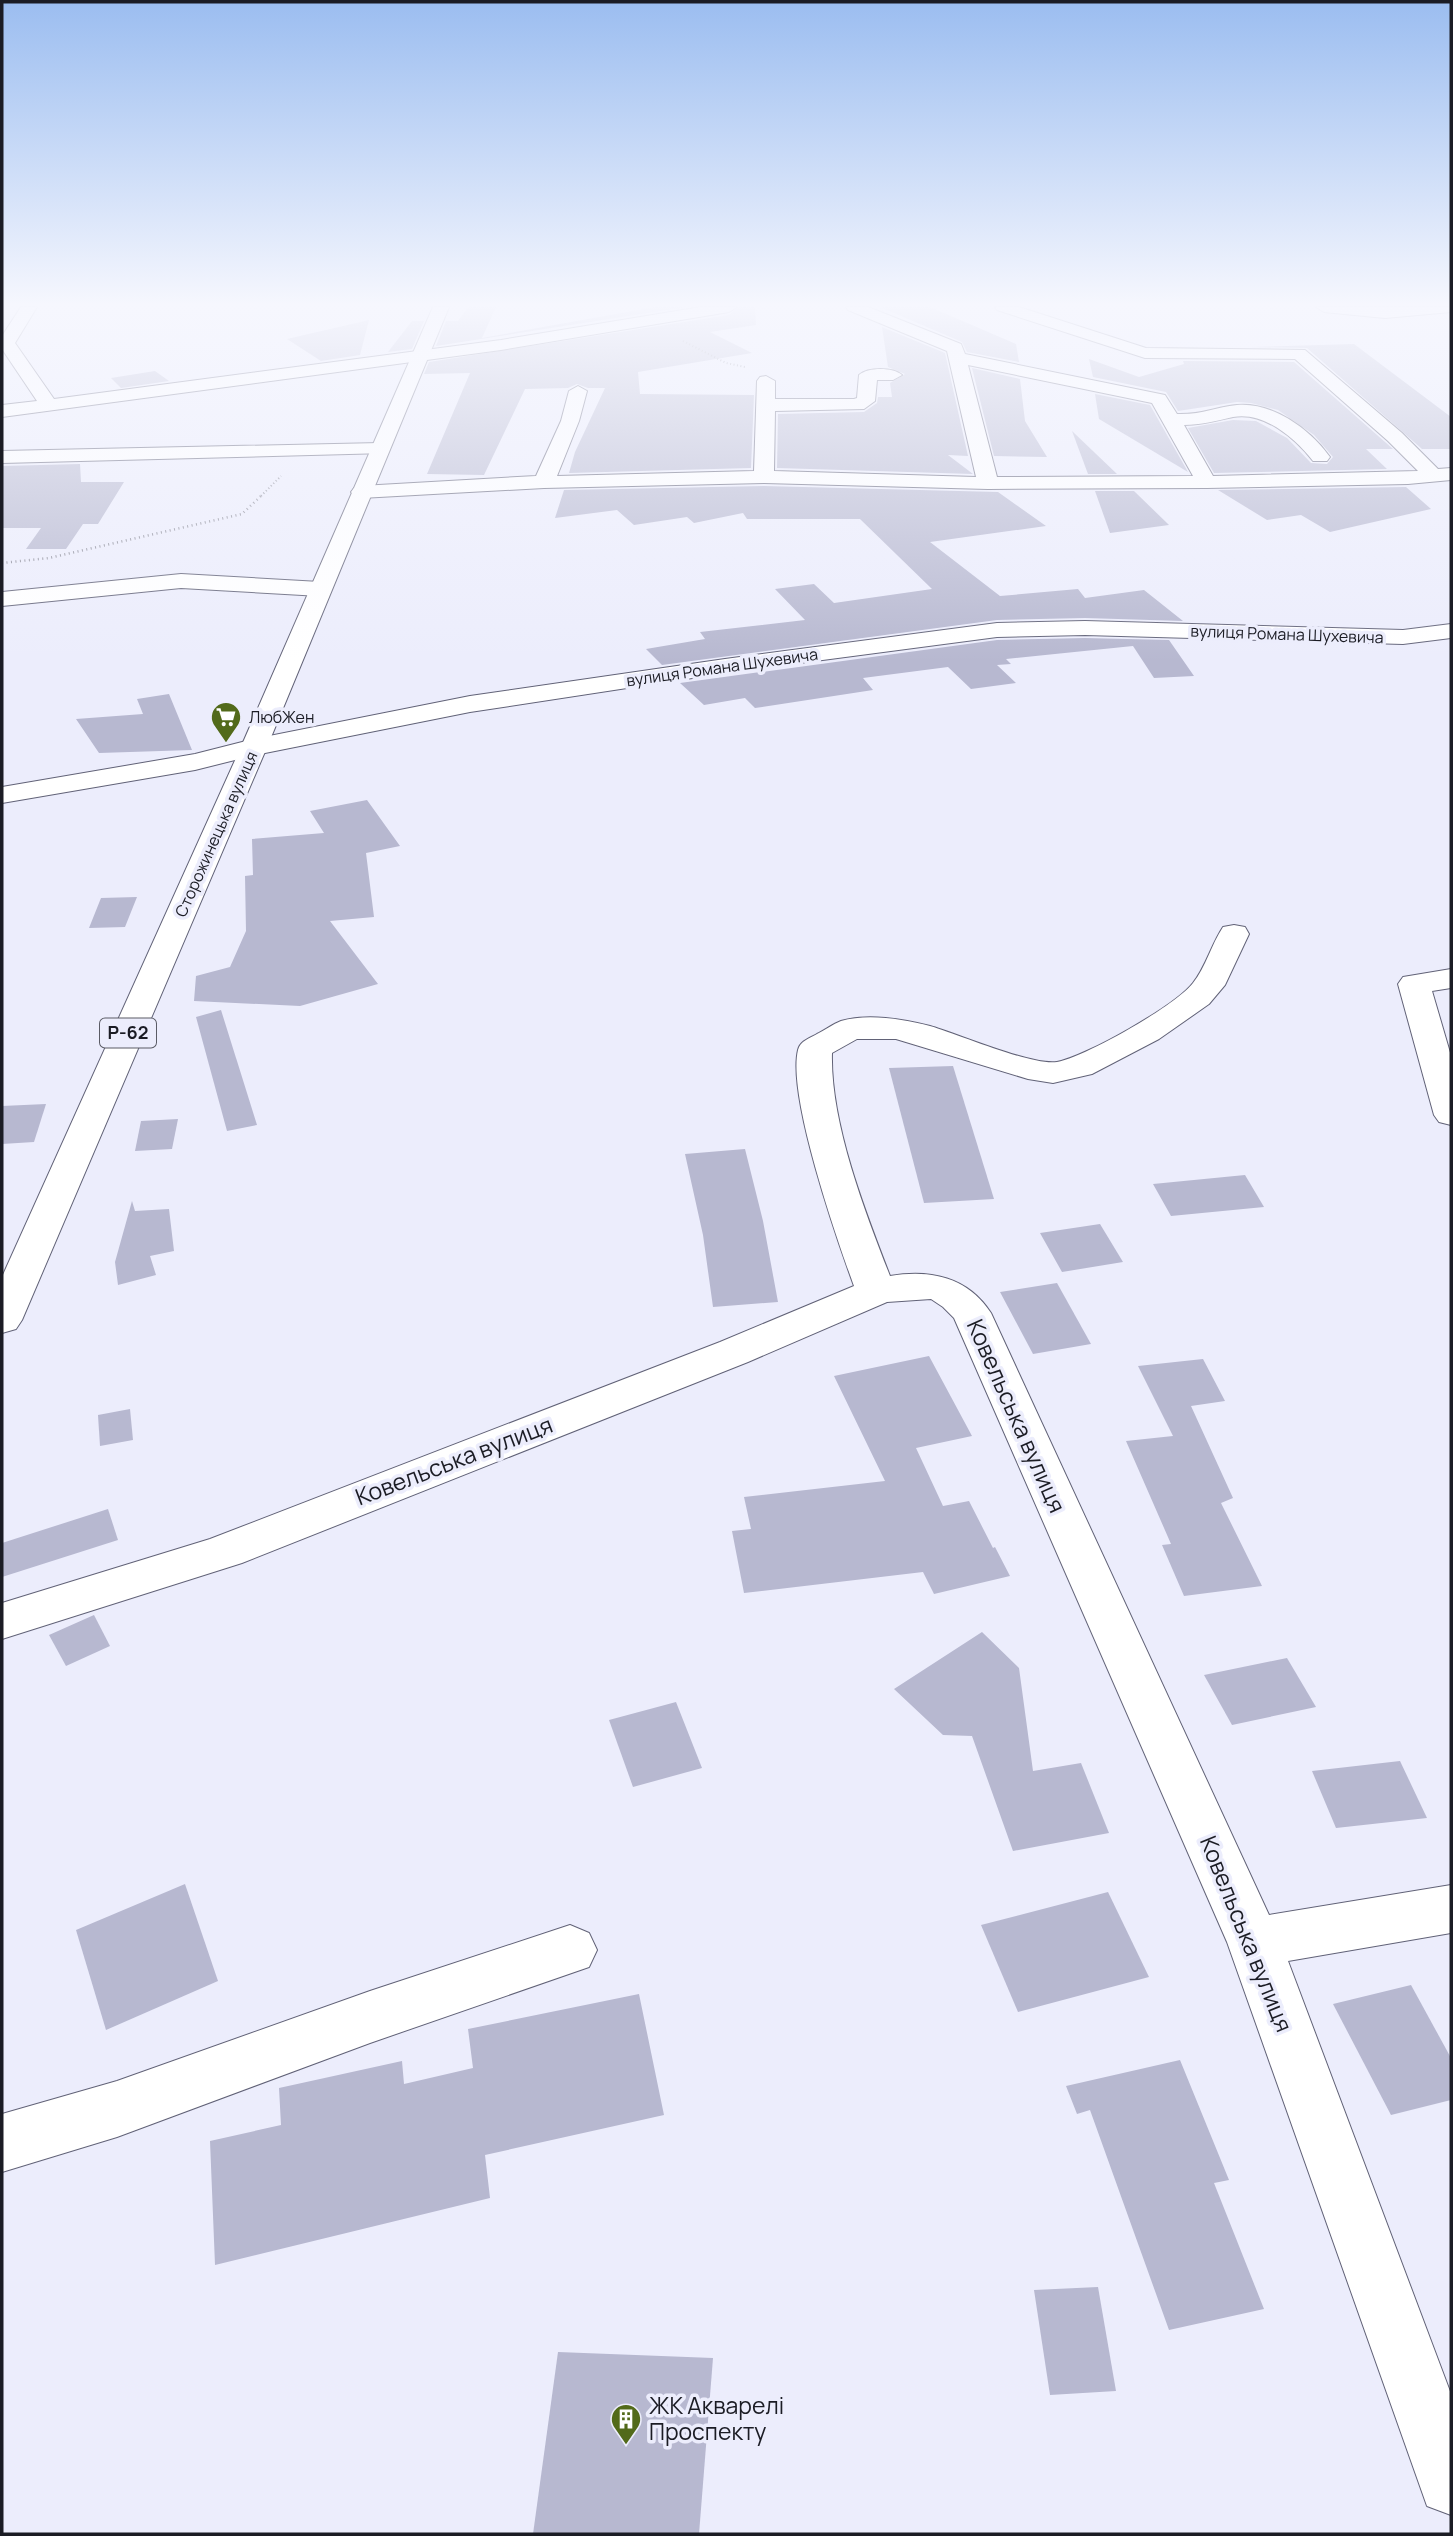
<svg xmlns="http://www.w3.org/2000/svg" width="1453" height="2536" viewBox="0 0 1453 2536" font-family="Manrope,sans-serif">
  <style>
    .building { fill: #b7b8d0 }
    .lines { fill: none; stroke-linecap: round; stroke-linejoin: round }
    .minor-casing { stroke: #616277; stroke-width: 2 }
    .major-casing { stroke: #616277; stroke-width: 2 }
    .path-far1 { stroke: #8a8b97; stroke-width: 2; stroke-dasharray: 1 2.5; stroke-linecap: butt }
    .path { stroke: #8a8b97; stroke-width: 2.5; stroke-dasharray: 1 3.5; stroke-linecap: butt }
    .minor { fill: #fff; fill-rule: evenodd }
    .major { fill: #fff; fill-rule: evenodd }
    .labels { text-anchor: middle; stroke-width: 7; stroke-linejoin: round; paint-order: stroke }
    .far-street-label { font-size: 16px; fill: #1b1c24; stroke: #ecedfc }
    .far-poi-label { font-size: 16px; fill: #1b1c24; stroke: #ecedfc; text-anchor: start }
    .shield { fill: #ecedfc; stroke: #5a5b65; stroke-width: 2 }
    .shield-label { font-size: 18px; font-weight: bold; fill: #1b1c24 }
    .near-street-label { font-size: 23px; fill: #1b1c24; stroke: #ecedfc }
    .near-poi-label { font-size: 23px; fill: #1b1c24; stroke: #ecedfc; text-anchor: start }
  </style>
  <rect width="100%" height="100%" fill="#ecedfc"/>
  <g class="building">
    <path d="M468,307H496L482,338L655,307H686L436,346L446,321H458Z"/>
    <path d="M739,307H755L756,325L710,332L752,353L638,372L640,394L754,395L751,468L569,473L575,452L605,388H588L577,384L568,388L525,389L484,475L427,474L470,373L424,374L429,362L729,315Z"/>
    <path d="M880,307H930L1016,344L1019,362L967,352L962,342Z"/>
    <path d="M369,320L360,355L321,361L287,339Z"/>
    <path d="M412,321H424L412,349L388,352Z"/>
    <path d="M882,327L945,353L968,456L948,455L973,474L777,468L778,414L864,412L877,403L878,397H892L890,383L905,374L888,367Z"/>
    <path d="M1354,344L1451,417V449H1422L1307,348L1251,347Z"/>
    <path d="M1089,359L1139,377L1184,364L1183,361L1294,362L1393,449H1366L1387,469L1214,473L1188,428L1233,420L1256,421L1287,438L1311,463L1327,464L1333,457L1314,435L1278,410L1251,403L1237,402L1178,411L1166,392L1093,377Z"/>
    <path d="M972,368L1020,379L1025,421L1047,457L994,456Z"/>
    <path d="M155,371L169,381L121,388L111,378Z"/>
    <path d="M1095,394L1150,405L1188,472L1099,419Z"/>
    <path d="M1072,431L1117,474H1088Z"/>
    <path d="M80,464L81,482H124L98,524H83L66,549H26L41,528H2V466Z"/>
    <path d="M764,486L998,492L1046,526L930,542L1000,596L1078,589L1085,598L1144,590L1183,621L1085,618L997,620L662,665L646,649L705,639L700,632L805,620L775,589L814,584L834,603L932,589L860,519H747L743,513L694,523L687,517L634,525L617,510L555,518L564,490Z"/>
    <path d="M1406,487L1431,509L1330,532L1301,515L1267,520L1218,490Z"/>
    <path d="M1095,491H1134L1169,525L1110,533Z"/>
    <path d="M1085,638L1169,640L1194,676L1154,678L1133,646L1006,659L1011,664L997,665L1016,683L971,689L948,667L863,678L873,690L755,708L745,698L704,705L680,683L997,640Z"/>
    <path d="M169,694L192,750L99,753L76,719L143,714L137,699Z"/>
    <path d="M367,800L400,846L366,853L374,917L330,921L378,984L300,1006L194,1001L196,976L230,967L246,931L245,876L253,875L252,839L324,833L310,811Z"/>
    <path d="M137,897L125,927L89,928L101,898Z"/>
    <path d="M221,1010L257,1125L227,1131L196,1017Z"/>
    <path d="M953,1066L994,1199L924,1203L889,1068Z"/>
    <path d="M46,1104L34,1142L2,1144V1106Z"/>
    <path d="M178,1119L172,1149L135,1151L141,1121Z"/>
    <path d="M745,1149L763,1221L778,1302L713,1307L703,1235L685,1154Z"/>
    <path d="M1245,1175L1264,1207L1171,1216L1153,1184Z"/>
    <path d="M132,1201L135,1211L169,1209L174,1251L150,1256L156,1275L118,1285L115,1262Z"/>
    <path d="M1100,1224L1123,1262L1062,1272L1040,1233Z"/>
    <path d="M1057,1283L1091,1344L1033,1354L1000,1292Z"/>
    <path d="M929,1356L972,1436L916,1448L943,1506L969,1501L993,1548L995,1547L1010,1576L934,1594L923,1572L744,1593L732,1531L751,1529L744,1497L885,1481L834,1376Z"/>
    <path d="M1203,1359L1225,1401L1191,1406L1233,1498L1221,1503L1262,1586L1184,1596L1162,1545L1171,1544L1126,1441L1173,1436L1138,1366Z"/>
    <path d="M130,1409L133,1440L100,1446L98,1415Z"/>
    <path d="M108,1509L118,1540L2,1577V1543Z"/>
    <path d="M94,1615L110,1646L66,1666L49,1635Z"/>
    <path d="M982,1632L1019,1668L1033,1771L1081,1763L1109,1833L1013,1851L972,1736L943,1735L894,1689Z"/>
    <path d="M1287,1658L1316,1707L1232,1725L1204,1675Z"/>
    <path d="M676,1702L702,1768L633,1787L609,1720Z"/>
    <path d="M1400,1761L1427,1818L1336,1828L1312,1771Z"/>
    <path d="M185,1884L218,1981L106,2030L76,1930Z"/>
    <path d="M1108,1892L1149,1977L1018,2012L981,1925Z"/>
    <path d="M1411,1985L1451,2058V2100L1391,2115L1333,2004Z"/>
    <path d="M639,1994L664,2115L485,2155L490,2198L215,2265L210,2141L281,2125L279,2088L402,2061L404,2084L473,2068L468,2029Z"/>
    <path d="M1180,2060L1229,2180L1214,2183L1264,2309L1169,2330L1090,2110L1077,2114L1066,2086Z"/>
    <path d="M1098,2287L1116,2391L1050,2395L1034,2290Z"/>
    <path d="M558,2352L713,2358L699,2534H533Z"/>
  </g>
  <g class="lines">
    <g class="minor-casing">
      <g id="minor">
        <path d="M21,307H37L15,343L54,399L501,340L701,307H737L729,312L501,350L2,417V405L37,401L2,349V336Z"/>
        <path d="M846,307H868L961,344L965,354L1165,395L1177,414C1202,415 1215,407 1237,405C1273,402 1310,429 1330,457L1327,461H1313C1296,439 1264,411 1233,417C1216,421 1201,425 1184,425L1213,476L1418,471L1388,441L1295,359L1145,358L997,310L995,307H1019L1146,348L1305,350L1402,433L1438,469L1451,468V480L1408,484L1207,488L988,489L764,483L544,488L361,498L354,496L351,492L354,488L361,486L536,476L561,421L569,391L578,386L587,391L579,421L557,476L754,471L757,381L760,377L766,376L775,381V399H854L857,398L859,375C868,367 893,367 902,375L893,380H877L875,401L864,409L775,411L774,471L976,477L947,351L848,310ZM968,365L1152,403L1193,476L997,477Z"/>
        <path d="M1316,307H1451V312L1385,318L1324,312Z"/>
        <path d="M380,443L387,445L390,449L387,453L2,463V451Z"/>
        <path d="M181,574L320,582L328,584L331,589L328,594L320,596L181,588L2,606V592Z"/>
        <path d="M1085,621L1403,630L1451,624V638L1403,644L1085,635L997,637L725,673L470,712L255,755L195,770L2,803V787L195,754L254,739L470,696L725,659L997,623Z"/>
        <path d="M1234,925L1245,927L1249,934L1225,985L1209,1004L1159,1039L1092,1074L1053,1083L1028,1079L896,1039H857L832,1053C830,1122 865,1212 890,1276C930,1269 968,1277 991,1313L1269,1915L1451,1885V1933L1288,1961L1451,2394V2515L1427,2506L1227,1942L954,1318L943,1307L931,1299L887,1302L748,1362L242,1563L2,1639V1603L210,1539L720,1342L854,1286C837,1239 787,1096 798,1050C800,1041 810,1038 817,1034C825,1030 833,1024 841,1021C867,1013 904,1019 930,1026C958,1034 1032,1066 1057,1062C1085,1057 1175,1006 1193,983C1206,967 1211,945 1223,927Z"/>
        <path d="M1451,969V988L1432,991L1451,1056V1125L1439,1122L1434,1115L1398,984L1403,977Z"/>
        <path d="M570,1925L589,1933L597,1950L589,1967L370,2043L117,2137L2,2172V2114L117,2081L370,1991Z"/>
      </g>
    </g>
    <g class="major-casing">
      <path id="major" d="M433,307H449L267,747L22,1320L16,1329L2,1333V1277L241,747Z"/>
    </g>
    <g class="path-far1">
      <path d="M683,341L726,363L745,367"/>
      <path d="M261,496L281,476"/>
    </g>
    <path class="path" d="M2,563L49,558L242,514L263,494"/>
    <use href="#minor" class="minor"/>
    <use href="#major" class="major"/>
  </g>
  <linearGradient id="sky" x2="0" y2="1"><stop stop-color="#9bbdf0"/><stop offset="0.46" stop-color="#f6f7fe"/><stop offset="1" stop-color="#f6f7fe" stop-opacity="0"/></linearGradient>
  <rect width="1453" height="662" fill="url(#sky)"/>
  <defs>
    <g id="supermarket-pin" transform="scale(1.575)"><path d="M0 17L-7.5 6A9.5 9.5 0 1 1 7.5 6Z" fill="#526a1a" stroke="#ecedfc"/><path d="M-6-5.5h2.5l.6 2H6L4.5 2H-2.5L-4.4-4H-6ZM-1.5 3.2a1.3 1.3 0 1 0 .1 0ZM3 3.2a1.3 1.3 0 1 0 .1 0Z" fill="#fff"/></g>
    <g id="building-pin" transform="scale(1.575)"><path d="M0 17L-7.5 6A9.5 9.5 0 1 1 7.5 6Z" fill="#526a1a" stroke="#ecedfc"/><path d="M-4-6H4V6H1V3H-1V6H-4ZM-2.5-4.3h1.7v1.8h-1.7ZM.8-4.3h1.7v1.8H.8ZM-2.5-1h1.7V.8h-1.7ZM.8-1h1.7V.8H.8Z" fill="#fff"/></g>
  </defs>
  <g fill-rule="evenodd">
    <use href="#supermarket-pin" x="226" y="717"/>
    <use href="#building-pin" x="626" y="2419"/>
  </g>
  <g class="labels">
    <g class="far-street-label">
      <text transform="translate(1287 634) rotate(2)" y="6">вулиця Романа Шухевича</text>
      <text transform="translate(722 667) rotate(-8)" y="6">вулиця Романа Шухевича</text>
      <text transform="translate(216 834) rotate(-66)" y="6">Сторожинецька вулиця</text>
    </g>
    <g class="far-poi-label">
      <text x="249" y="723">ЛюбЖен</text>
    </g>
    <rect class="shield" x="100" y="1018.5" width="56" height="29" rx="5"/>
    <g class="shield-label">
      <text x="128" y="1039">Р-62</text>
    </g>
    <g class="near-street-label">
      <text transform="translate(1016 1416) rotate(66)" y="8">Ковельська вулиця</text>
      <text transform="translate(454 1461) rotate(-21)" y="8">Ковельська вулиця</text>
      <text transform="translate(1246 1934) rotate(68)" y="8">Ковельська вулиця</text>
    </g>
    <g class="near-poi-label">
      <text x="649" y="2414">ЖК Акварелі<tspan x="649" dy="26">Проспекту</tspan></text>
    </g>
  </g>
  <rect width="1453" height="2536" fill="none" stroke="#1b1c24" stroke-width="7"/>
</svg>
